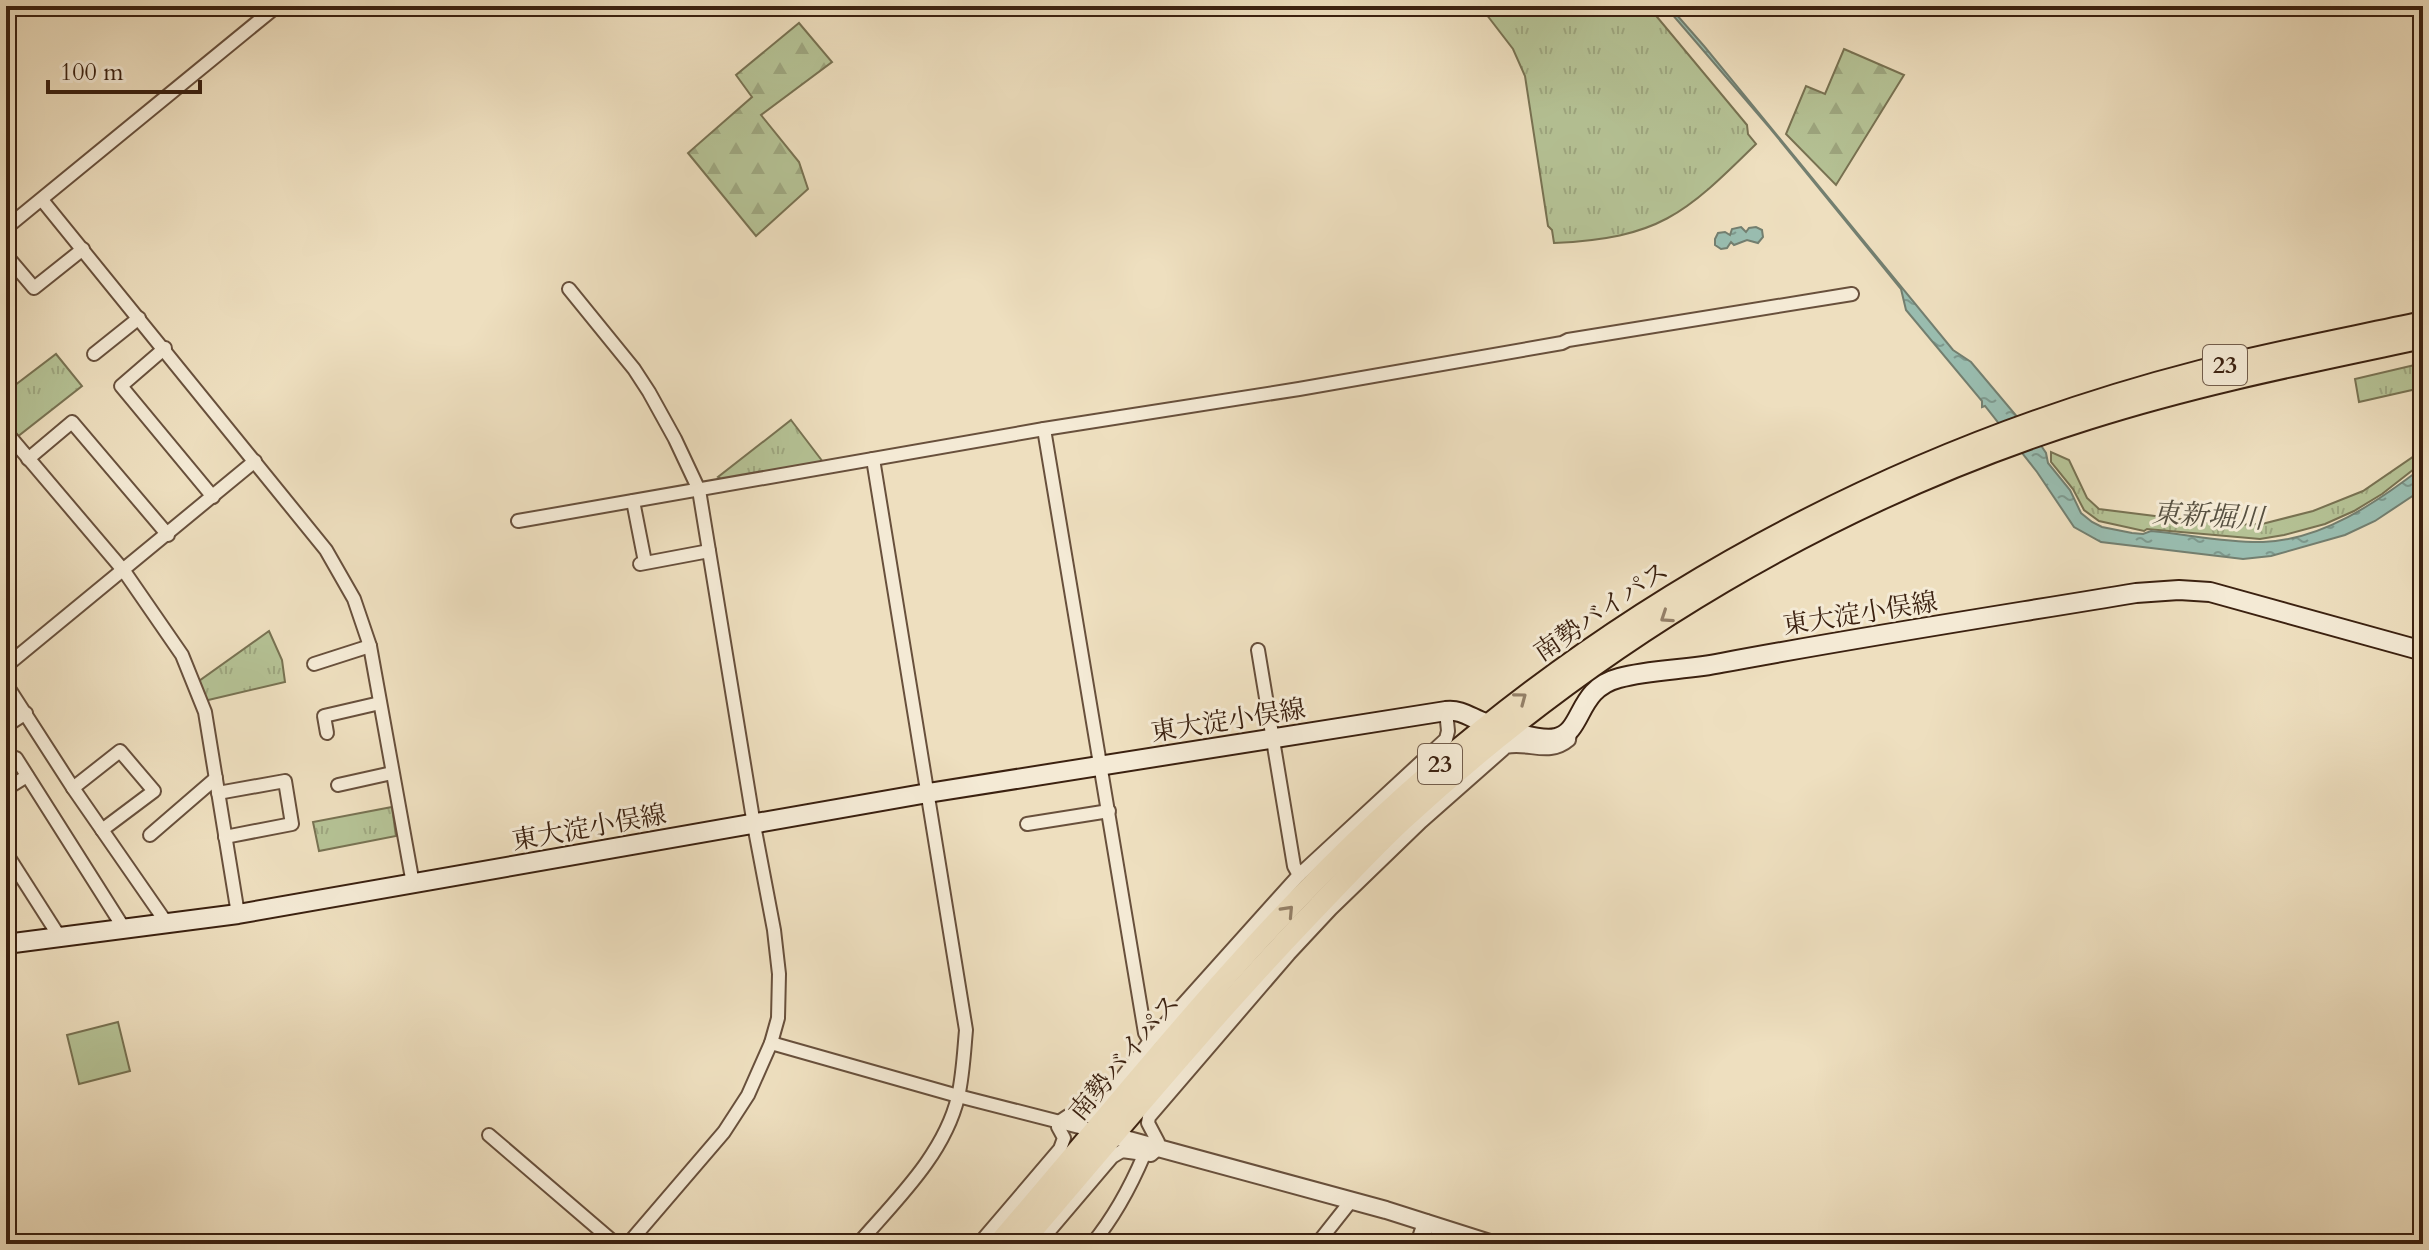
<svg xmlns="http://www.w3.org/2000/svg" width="2429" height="1250" viewBox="0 0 2429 1250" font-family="Cardo,'Noto Serif JP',serif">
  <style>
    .grass { fill: url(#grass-tufts); stroke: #787252; stroke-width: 2 }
    .forest { fill: url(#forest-firs); stroke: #787252; stroke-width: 2 }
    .garden { fill: #b5c295; stroke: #787252; stroke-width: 2 }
    .water { fill: url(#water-ripples); stroke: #737f70; stroke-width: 2 }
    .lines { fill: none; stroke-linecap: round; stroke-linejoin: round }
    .minor-casing { stroke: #68503c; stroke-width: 16 }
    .tertiary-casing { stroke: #68503c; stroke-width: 20 }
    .secondary-casing { stroke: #3b2110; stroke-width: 22 }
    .trunk-casing { stroke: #3b2110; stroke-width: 24 }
    .minor { stroke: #f4ead5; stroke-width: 12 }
    .tertiary { stroke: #f4ead5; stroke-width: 16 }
    .secondary { stroke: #f4ead5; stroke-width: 18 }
    .trunk { stroke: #eedfbf; stroke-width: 20 }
    .oneway { stroke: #948068 }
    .labels { text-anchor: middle; stroke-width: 6; stroke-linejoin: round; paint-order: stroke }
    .shield { fill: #f4ead5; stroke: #725d4b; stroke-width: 2 }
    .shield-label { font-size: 24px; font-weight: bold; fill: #3b2110 }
    .street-label { font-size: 26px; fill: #3b2110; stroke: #f4ead5 }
    .water-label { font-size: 28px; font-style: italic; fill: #575040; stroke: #f4ead5 }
  </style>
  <defs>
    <pattern id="grass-tufts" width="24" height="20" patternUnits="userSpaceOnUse" patternTransform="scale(2)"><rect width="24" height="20" fill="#b5c295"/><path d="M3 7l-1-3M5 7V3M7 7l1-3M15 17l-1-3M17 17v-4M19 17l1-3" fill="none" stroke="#9da67f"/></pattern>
    <pattern id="forest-firs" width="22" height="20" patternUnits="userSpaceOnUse" patternTransform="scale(2)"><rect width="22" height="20" fill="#b5c295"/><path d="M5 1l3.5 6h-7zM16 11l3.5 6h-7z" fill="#9da67f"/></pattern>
    <pattern id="water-ripples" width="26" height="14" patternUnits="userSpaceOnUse" patternTransform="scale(2)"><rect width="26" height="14" fill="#99bdb0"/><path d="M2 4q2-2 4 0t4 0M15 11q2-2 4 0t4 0" fill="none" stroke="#7e998e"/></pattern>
  </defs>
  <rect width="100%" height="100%" fill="#eedfbf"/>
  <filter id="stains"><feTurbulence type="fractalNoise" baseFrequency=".0025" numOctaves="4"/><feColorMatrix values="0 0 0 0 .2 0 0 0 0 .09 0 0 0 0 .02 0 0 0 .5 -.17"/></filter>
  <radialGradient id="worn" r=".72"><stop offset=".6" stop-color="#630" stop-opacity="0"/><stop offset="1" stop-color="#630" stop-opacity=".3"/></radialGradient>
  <g class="grass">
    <path d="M1480,6H1648L1747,125L1748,134L1756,144C1684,215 1659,238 1554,243L1552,230L1548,226L1525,76L1513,49Z"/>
    <path d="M56,354L82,386L17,437L6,423V392Z"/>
    <path d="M2423,363V395L2421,388L2359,402L2355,379Z"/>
    <path d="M791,420L823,462L724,481L718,477Z"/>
    <path d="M2423,450V462L2382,494L2354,511L2325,524L2284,535L2260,539L2147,529L2144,531L2099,521L2084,510L2073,489L2051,462V452L2069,460L2087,498L2099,509L2227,525L2262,524L2313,511L2363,491Z"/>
    <path d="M269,631L282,660L285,682L204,701L199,681Z"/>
    <path d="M392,807L396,836L319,851L313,822Z"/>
  </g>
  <g class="forest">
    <path d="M799,23L832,62L761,115L799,162L808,189L756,236L688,153L752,97L736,75Z"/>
    <path d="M1844,49L1904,75L1836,185L1786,134L1806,86L1825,94Z"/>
  </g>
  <path class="garden" d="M118,1022L130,1071L79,1084L67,1035Z"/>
  <g class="water">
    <path d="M1665,6H1669L1704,46L1953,350L1971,362L2040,444L2046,453L2048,463L2070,490L2081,513L2092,522L2102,527L2132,533L2143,534L2151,531C2187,534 2226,543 2263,542C2323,540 2377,502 2423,467V489L2375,521L2345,535L2271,556L2243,559L2101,542L2074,527L2037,472L1985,406L1982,407V401L1906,310L1901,289L1769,127Z"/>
    <path d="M1741,227L1746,232L1749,228L1756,227L1762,230L1763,237L1758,243L1747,240L1734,245L1731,242L1727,248L1721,249L1715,245V239L1718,233L1725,232L1730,235L1732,229Z"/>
  </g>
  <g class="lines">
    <g class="minor-casing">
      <g id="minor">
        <path d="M42,200L326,550L354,599L370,646L413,884"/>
        <path d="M6,228L277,6"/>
        <path d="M6,255L34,288L83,249"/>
        <path d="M569,289L634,369L649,392L675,439L699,490L754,825L774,930L779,974L778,1018L771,1043L748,1095L724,1132L628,1244"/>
        <path d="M165,348L121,386L213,497"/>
        <path d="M94,354L139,318"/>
        <path d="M1044,429L1145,1033L1150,1041"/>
        <path d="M6,432L124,571L182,655L205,712L238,914"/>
        <path d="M28,459L72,422L168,535"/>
        <path d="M633,501L645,562"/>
        <path d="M518,521L1044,429L1299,389L1562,343L1568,340L1852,294"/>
        <path d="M640,564L709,551"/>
        <path d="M1258,650L1294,866L1299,875"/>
        <path d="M314,664L370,646"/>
        <path d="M6,666L255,461"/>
        <path d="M6,684L73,788L168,925"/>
        <path d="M6,726L26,713"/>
        <path d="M327,733L324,716L380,703"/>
        <path d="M16,758L125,930"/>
        <path d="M338,785L392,773"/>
        <path d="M73,788L120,751L154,791L102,830"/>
        <path d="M6,789L27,776"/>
        <path d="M218,793L285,781L292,824L225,837"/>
        <path d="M1027,824L1109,811"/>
        <path d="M150,835L216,778"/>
        <path d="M6,853L59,936"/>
        <path d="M771,1043L958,1096L1095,1131"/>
        <path d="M1059,1122L1068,1116H1090L1098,1109L1150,1041L1299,875L1446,739L1448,731L1446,711"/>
        <path d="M489,1135L616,1244"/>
        <path d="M858,1244C896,1200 944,1155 958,1097C963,1075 964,1052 966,1030L873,459"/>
        <path d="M979,1244L1060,1149L1064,1138L1058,1127L1059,1122"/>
        <path d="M1038,1244L1112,1157L1122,1151L1151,1155L1159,1148L1158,1142L1148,1123L1149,1117L1289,954L1331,909L1421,822L1506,747C1529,742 1549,757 1569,740L1570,733"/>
        <path d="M1092,1244C1115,1216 1130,1188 1144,1155"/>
        <path d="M1317,1244L1351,1201"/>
      </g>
    </g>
    <g class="tertiary-casing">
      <g id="tertiary">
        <path d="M1103,1133L1386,1210L1493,1244"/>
        <path d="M1419,1244L1426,1223"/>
      </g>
    </g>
    <g class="secondary-casing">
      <path id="secondary" d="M6,944L238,914L928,793L1446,711C1461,709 1471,718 1485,723C1501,729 1540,742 1556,738C1584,732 1576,689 1619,678C1652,669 1688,670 1721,663C1859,637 1997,616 2136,593L2179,590L2210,592L2423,651"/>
    </g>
    <g class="trunk-casing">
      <g id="trunk">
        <path d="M998,1244C1122,1101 1239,949 1378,820C1610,603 1893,450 2200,371C2274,352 2349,338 2423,322"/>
        <path d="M1021,1244C1114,1135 1206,1024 1305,920C1337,887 1368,853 1402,821C1598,640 1833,499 2088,419C2198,384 2310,362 2423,338"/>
      </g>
    </g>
    <use href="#minor" class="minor"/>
    <use href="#tertiary" class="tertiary"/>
    <use href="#secondary" class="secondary"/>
    <use href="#trunk" class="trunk"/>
  </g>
  <defs><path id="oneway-chevron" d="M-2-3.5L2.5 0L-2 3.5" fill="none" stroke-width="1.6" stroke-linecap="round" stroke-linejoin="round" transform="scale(2)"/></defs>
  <g class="oneway">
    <use href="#oneway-chevron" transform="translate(1666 617) rotate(146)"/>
    <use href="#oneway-chevron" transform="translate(1521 698) rotate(-37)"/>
    <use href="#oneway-chevron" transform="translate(1288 911) rotate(-47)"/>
  </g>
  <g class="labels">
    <g class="shield">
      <rect x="2203" y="345" width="44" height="40" rx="6"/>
      <rect x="1418" y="744" width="44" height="40" rx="6"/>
    </g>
    <g class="shield-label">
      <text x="2225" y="373">23</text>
      <text x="1440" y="772">23</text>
    </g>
    <g class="street-label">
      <text transform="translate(1601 611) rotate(-34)" y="9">南勢バイパス</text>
      <text transform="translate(1860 613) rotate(-9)" y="9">東大淀小俣線</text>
      <text transform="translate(1228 720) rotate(-9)" y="9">東大淀小俣線</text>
      <text transform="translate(589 827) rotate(-10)" y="9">東大淀小俣線</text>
      <text transform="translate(1124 1057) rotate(-50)" y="9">南勢バイパス</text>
    </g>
    <g class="water-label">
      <text transform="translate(2208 515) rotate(3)" y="10">東新堀川</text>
    </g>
  </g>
  <rect width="2429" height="1250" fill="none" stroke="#eedfbf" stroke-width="32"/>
  <rect x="8" y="8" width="2413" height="1234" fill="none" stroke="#3b2110" stroke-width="4"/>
  <rect x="16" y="16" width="2397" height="1218" fill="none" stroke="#3b2110" stroke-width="2"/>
  <path d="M48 80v12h152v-12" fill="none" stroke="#3b2110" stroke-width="4"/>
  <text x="60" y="80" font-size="24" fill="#3b2110" stroke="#f4ead5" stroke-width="6" paint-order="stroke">100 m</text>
  <rect width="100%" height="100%" filter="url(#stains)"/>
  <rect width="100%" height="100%" fill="url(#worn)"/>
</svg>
